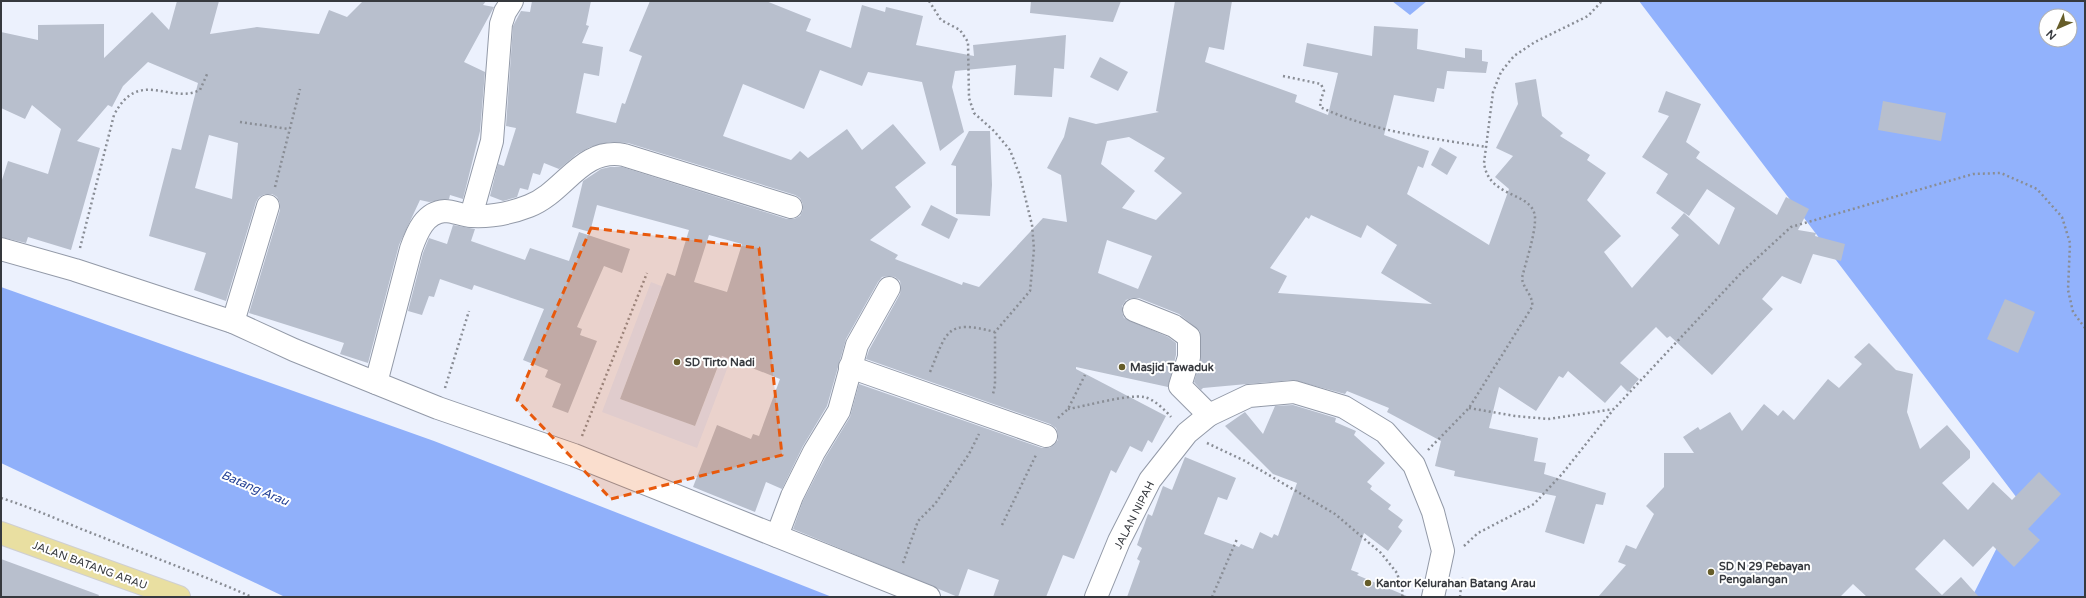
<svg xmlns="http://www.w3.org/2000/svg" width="2086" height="598" viewBox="0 0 2086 598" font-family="'Varela Round',sans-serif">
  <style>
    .built { fill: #dfe9fe; fill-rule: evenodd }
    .forest { fill: #92b2fc; fill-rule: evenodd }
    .water { fill: #90b0fa }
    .building { fill: #b8bfcd; fill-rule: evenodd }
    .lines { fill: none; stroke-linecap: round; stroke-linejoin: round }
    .minor-casing { stroke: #939aa8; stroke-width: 24 }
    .major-casing { stroke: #cfcfd1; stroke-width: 24 }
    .path { stroke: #898d95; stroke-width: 2.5; stroke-dasharray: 2 3; stroke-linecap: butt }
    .minor { stroke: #fff; stroke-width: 22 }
    .major { stroke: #e9dfa1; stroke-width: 22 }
    .marked { fill: #e8590c; fill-opacity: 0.2; stroke: #e8590c; stroke-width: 3; stroke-dasharray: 8 5; stroke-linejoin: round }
    .poi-dot { fill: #665d29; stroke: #fff; stroke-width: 1.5 }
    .labels { text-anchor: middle; stroke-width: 4; stroke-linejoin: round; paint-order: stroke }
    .poi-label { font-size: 11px; font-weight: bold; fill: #36393e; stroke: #fff; text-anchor: start }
    .street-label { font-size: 11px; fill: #36393e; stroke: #fff }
    .water-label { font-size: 12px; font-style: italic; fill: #244195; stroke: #fff }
  </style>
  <rect width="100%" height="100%" fill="#ecf1fd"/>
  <path class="built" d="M651,282L746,319L697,448L602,412ZM659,293L690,305L651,410L620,399ZM735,324L695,426L664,414Z"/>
  <g class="forest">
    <path d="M1392,1H1427L1410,15Z"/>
    <path d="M1639,1H2085V597H1972L2020,502ZM2046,16H2070V40H2046Z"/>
  </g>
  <path class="water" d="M1,287L434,441L832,597H285L1,463Z"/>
  <g class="building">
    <path d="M177,1H219L210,34L257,27L319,34L329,10L347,17L363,1H486L483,5L494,7L464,62L485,72L480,131L463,199L450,195L449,199L429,202L420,200L399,245L368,363L340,354L344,343L249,313L280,210V203L277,197L272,194H265L259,197L256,202L226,301L194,290L206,253L149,236L172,148L181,150L198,83L148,62L123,86L112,107L108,105L77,141L100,148L71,250L28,237L26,243L1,237V183L8,161L48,174L61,129L32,105L25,119L1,108V32L38,40V25L104,24V58L152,12L169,30ZM209,135L238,143L232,199L195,188Z"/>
    <path d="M532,1H591L586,25L589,26L582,43L603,47L599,76L584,73L576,113L616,123L622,103L625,104L642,56L629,51L650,1H766L811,19L806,31L851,48L862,5L885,12L886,7L923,16L916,45L974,56L973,45L1066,35L1064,69L1054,68L1052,97L1014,95L1016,65L955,71L952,87L964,132L940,151L922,82L868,72L862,86L820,70L804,109L743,84L723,136L791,160L800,151L808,158L847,129L862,150L893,124L926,163L895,187L911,207L870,240L898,255L895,259L962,285L963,282L979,287L1043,218L1067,222L1061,175L1047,168L1064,137L1069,117L1096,124L1159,112L1156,111L1175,1H1232L1224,50L1209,47L1205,62L1297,95L1295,102L1328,115L1338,73L1303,66L1307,43L1372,56L1374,26L1418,29L1417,49L1465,58V48L1482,50V61L1488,62L1486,73L1447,71L1444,89L1437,88L1434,102L1394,95L1384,135L1429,151L1423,168L1418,166L1407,194L1489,245L1509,189L1495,177L1513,156L1496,148L1518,104L1515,83L1536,79L1542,116L1563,133L1560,136L1590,155L1587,160L1606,173L1587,200L1621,236L1604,252L1632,288L1679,235L1671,228L1684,213L1719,245L1735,208L1707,189L1689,216L1656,193L1668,174L1642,157L1669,116L1658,112L1666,91L1701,104L1686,142L1700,152L1696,158L1777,215L1786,197L1809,209L1798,230L1816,233L1815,236L1845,244L1841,261L1813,254L1801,284L1782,276L1762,299L1773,309L1712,375L1670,336L1667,338L1656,327L1620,363L1639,379L1628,392L1621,385L1605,403L1568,371L1563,378L1559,376L1536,411L1499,387L1489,428L1538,438L1534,461L1546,463L1544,474L1606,493L1603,505L1596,504L1584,544L1545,532L1556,496L1454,476L1455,471L1435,466L1441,441L1387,412L1389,408L1347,391L1345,394L1293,380L1203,388L1201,390L1194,382L1201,357L1200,331L1179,314L1139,298H1132L1126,300L1122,306V312L1124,318L1168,337L1176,343V355L1168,387L1076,367V369L1166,416L1152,443L1148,440L1142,452L1130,446L1116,473L1111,470L1074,559L1063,555L1046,597H993L999,580L968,569L958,597L793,529L803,501L825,458L850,417L859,384L1042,448H1049L1054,445L1058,440V434L1056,428L1050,424L866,359L869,350L900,294L901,287L900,281L895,277L888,276L882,277L878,282L846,339L827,406L803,446L782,489L766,482L755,512L693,487L717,425L751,439L753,434L759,436L780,379L722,356L695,426L620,399L667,273L675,276L689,230L597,205L590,232L572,227L583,181L601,169L610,167H622L787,219H794L800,216L803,210V204L800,198L795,195L628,143L610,142L590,147L577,154L559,169L544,163L540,175L533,173L528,190L520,188L517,197L503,201L490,196L498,164L504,166L516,128L506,126L513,26L521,11L530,12ZM1129,137L1165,158L1154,171L1182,193L1156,220L1122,208L1135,191L1101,164L1107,141ZM1311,215L1361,238L1367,225L1397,245L1381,273L1432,304L1278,293L1287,276L1270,268L1306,217L1309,219ZM709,235L742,244L727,292L694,282ZM1107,240L1152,256L1138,289L1098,273Z"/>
    <path d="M1031,1H1121L1113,22L1030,13Z"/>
    <path d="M1100,57L1128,72L1118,91L1090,77Z"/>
    <path d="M1883,101L1946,113L1941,141L1878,130Z"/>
    <path d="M969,131H990L992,185L990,216L956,214V166L951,165Z"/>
    <path d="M1440,147L1457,157L1447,175L1431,165Z"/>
    <path d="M931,205L958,219L949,239L921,225Z"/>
    <path d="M453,225L475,229L471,241L525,260L530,248L569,261L579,232L630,249L622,273L604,266L577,327L582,329L580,335L597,341L568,413L552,407L561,384L545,377L548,370L523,360L544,309L474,285L472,290L440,279L434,297L429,296L422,315L408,311L423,253L429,238L447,244Z"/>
    <path d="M2005,299L2035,312L2018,353L1987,339Z"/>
    <path d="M1869,343L1896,370L1913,374L1907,412L1920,449L1947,425L1970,451V458L1942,483L1968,510L1993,482L2012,500L2039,472L2061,494L2028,529L2040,540L2014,567L1993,546L1973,567L1944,539L1915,569L1942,595L1961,577L1979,597H1867L1853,584L1840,597H1598L1626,565L1618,562L1626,545L1636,549L1654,514L1646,506L1664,487V453H1694L1683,437L1698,427L1700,430L1730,412L1742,431L1764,404L1778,416L1783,410L1794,420L1828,379L1839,388L1862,364L1854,357Z"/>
    <path d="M1293,405L1336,418L1335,422L1356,431L1354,435L1385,463L1367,482L1372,486L1370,489L1391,505L1388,509L1403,520L1398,527L1402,531L1388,551L1364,533L1351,570L1359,573L1357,575L1409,597H1127L1140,561L1137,559L1142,548L1137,545L1148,514L1152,516L1163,486L1172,490L1185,457L1236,478L1227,500L1218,497L1204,534L1239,547L1241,544L1253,549L1260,532L1272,538L1274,534L1278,536L1297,483L1273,474L1225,426L1245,412L1263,434L1275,406Z"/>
    <path d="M1,559L99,595L98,597H1Z"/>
  </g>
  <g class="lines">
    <g class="minor-casing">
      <g id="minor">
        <path d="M471,216L492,141L501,24L505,12L512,1"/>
        <path d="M1,249L75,270L233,322L294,350L438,408L574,455L929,597"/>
        <path d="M1134,310L1174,326L1189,337V357L1180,386L1209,415"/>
        <path d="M233,322L268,206"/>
        <path d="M850,367L1046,436"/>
        <path d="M376,383L411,249C417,232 425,212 445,211C454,211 463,216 472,216C492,217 511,213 529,206C565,192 581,147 624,155L791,207"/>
        <path d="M777,536L792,496L814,452L839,411L857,345L889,288"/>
        <path d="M1096,597L1119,541L1150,480L1187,433L1209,415L1249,396L1294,392L1344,407L1385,432L1414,465L1433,512L1443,551L1433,597"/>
      </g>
    </g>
    <g class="major-casing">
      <path id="major" d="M1,533L179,597"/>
    </g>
    <g class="path">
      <path d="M929,1L941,20L960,30L968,42L969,98L974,113L994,131L1010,150L1020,176L1032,225L1034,249L1030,291L995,332V385L993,394"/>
      <path d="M1283,76L1321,84L1324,91L1321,99L1320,107C1373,132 1431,138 1487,147"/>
      <path d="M240,122L289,129"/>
      <path d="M275,187L300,89"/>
      <path d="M80,248L114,115C139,67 170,105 200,90L208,72"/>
      <path d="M930,372C947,331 946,319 995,332"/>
      <path d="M445,388L469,311"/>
      <path d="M1469,408L1515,416L1548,419L1614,409L1742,272L1791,227L1973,174L2001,173L2037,189L2062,217L2070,243L2068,290L2073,312L2085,328"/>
      <path d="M1068,409C1086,406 1128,394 1144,397C1154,399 1165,410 1171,417"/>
      <path d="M1058,418L1068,409L1085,375"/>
      <path d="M582,436L647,273"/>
      <path d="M1207,443L1245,461L1335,514L1381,553L1397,573L1403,593L1402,597"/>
      <path d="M1428,450L1469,408L1532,307C1534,296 1523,289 1522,278C1526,261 1534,239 1535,221C1537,190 1489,201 1484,163L1493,92L1501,72L1514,56L1535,42L1588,16L1602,1"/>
      <path d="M1,498C33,508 63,522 94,534C147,555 200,574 252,597"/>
      <path d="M1002,525L1036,455"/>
      <path d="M1464,546L1478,533L1534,504L1562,474L1613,410"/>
      <path d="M903,563L918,521L935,504L969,454L979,434"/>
      <path d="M1212,597L1237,539"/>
      <path d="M1460,597L1462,577"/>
    </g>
    <use href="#minor" class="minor"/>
    <use href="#major" class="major"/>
  </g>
  <path class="marked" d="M591,228L759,248L782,455L611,499L517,400Z"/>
  <g class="poi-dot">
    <circle cx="677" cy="362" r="4"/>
    <circle cx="1122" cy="367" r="4"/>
    <circle cx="1711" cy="572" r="4"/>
    <circle cx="1368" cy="583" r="4"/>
  </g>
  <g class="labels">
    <g class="poi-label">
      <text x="685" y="366">SD Tirto Nadi</text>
      <text x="1130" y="371">Masjid Tawaduk</text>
      <text x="1719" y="570">SD N 29 Pebayan<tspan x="1719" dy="13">Pengalangan</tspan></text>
      <text x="1376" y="587">Kantor Kelurahan Batang Arau</text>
    </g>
    <g class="street-label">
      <text transform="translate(1134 515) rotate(-63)" y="4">JALAN NIPAH</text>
      <text transform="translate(90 565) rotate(20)" y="4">JALAN BATANG ARAU</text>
    </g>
    <g class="water-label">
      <text transform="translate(255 488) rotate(23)" y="4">Batang Arau</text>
    </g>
  </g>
  <rect width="2086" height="598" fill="none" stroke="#36393e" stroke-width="4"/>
  <g transform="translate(2058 28) rotate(225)"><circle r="19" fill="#ffffff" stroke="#afb0b2"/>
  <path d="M0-3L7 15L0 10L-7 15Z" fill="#665d29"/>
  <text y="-6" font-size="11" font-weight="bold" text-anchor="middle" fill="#36393e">N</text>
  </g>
</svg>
